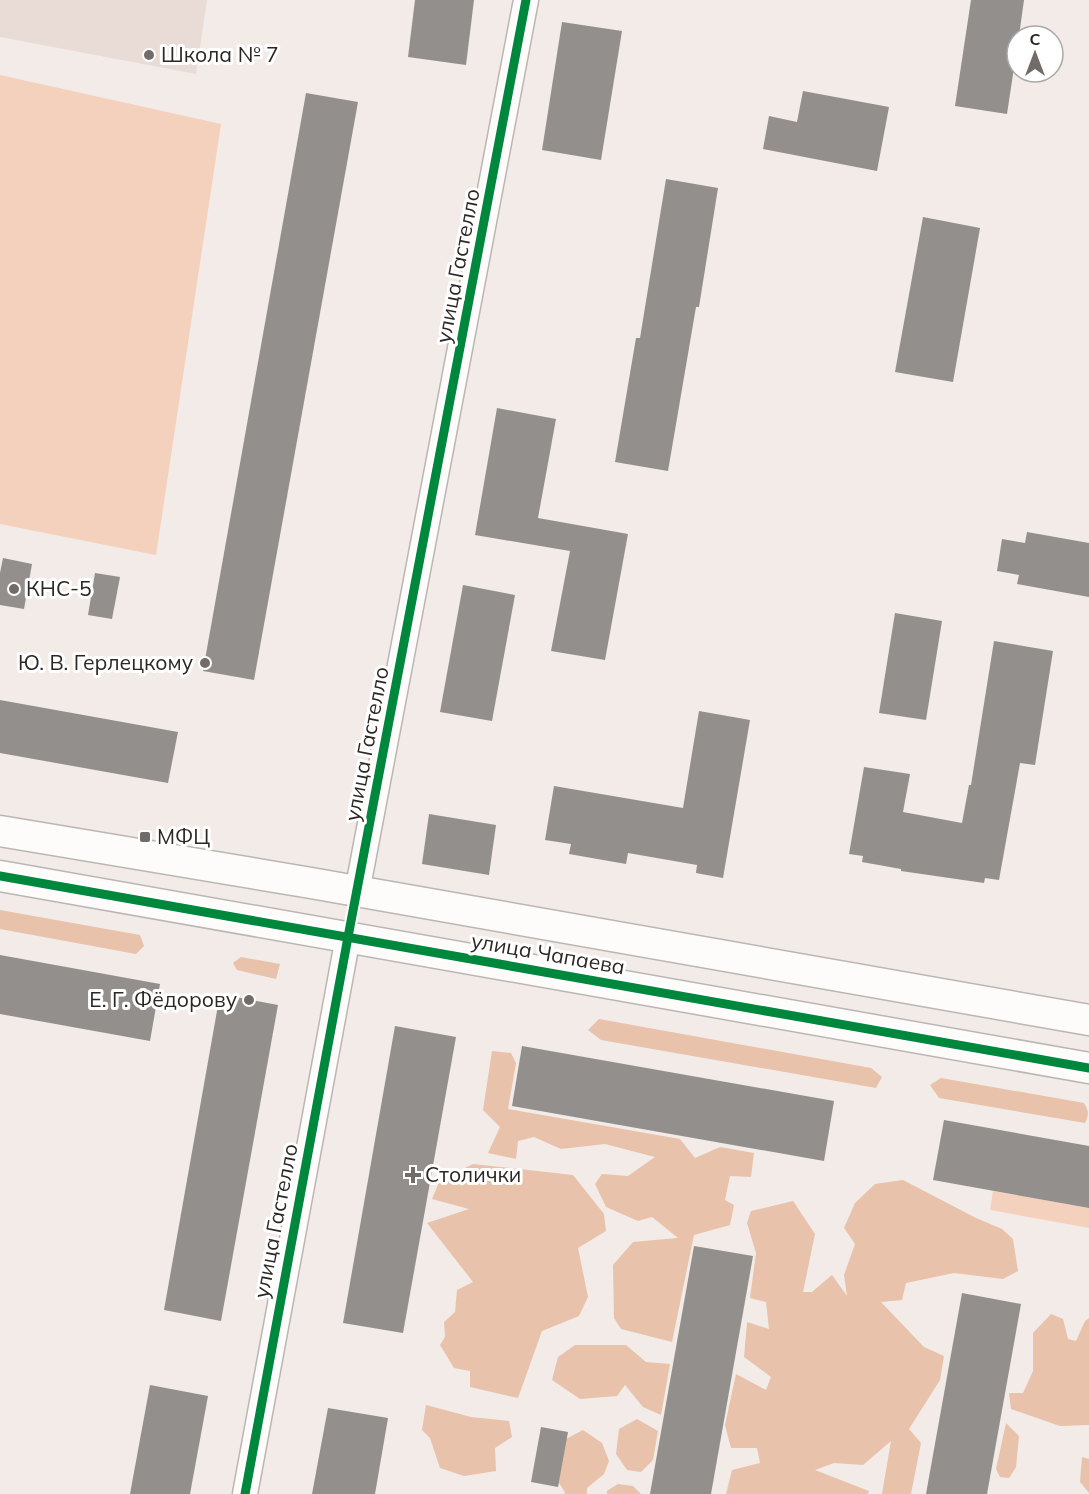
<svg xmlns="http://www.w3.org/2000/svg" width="1089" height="1494" viewBox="0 0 1089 1494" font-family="Mulish,sans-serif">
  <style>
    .built { fill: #e9dcd6 }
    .green { fill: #f4d1bd }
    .forest { fill: #e8c2ab }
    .building { fill: #938f8c }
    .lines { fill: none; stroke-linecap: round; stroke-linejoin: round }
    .minor-casing { stroke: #bbb6b3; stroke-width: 27 }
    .tertiary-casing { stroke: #bbb6b3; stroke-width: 33 }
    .minor { stroke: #fdfcfb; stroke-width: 24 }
    .tertiary { stroke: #fdfcfb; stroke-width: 30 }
    .cycleway-casing { stroke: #fff; stroke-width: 13 }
    .cycleway { stroke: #00873e; stroke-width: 9 }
    .poi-dot { fill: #716c68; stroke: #fff; stroke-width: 2 }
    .labels { text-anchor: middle; stroke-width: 6; stroke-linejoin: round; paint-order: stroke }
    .poi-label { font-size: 21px; fill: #2b2724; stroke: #fff; text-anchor: start }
    .street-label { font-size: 21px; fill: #2b2724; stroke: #fff }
  </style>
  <rect width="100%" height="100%" fill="#f2ebe7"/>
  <path class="built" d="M0,0H207L196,74L0,37Z"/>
  <g class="green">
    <path d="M0,75L221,124L156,555L0,524Z"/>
    <path d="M993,1191L1089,1208V1228L990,1210Z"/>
  </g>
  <g class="forest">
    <path d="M0,910L140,935L144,946L136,954L0,929Z"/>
    <path d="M241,957L280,964L276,979L237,970L233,963Z"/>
    <path d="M599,1019L871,1068L882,1077L876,1088L601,1040L588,1030Z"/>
    <path d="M492,1051L511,1053L516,1063L508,1109L680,1139L695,1158L720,1147L754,1153L751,1177L730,1176L725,1200L734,1205L730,1225L694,1235L672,1342L621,1329L614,1318L613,1265L633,1242L678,1238L652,1217L638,1221L606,1207L595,1184L602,1174L628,1176L655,1157L605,1144L561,1149L534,1137L518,1141L516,1159L488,1153L500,1127L483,1110Z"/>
    <path d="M941,1078L1084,1103C1089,1111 1089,1115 1085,1123L939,1098L930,1085Z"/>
    <path d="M473,1164L573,1175L604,1214L606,1231L578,1248L588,1297L579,1316L542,1331L518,1398L470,1387V1371L454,1368L440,1345L445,1337L444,1322L455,1312L457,1290L473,1282L427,1223L469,1209L432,1199L440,1180Z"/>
    <path d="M903,1180L976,1218L1002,1229L1013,1239L1018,1271L1003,1279L954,1273L906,1283L902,1300L881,1302L924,1347L944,1356L940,1380L909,1429L921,1443L911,1494H882L891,1441L863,1465L834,1463L815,1470L869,1491L868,1494H726L732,1470L760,1463L757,1448H731L725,1425L736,1374L766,1390L771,1377L744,1357L747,1322L769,1329L766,1302L750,1298L756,1253L747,1223L751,1211L793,1201L815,1234L803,1292H812L832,1275L847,1296L844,1275L855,1244L844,1228L855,1203L875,1184Z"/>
    <path d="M1051,1314L1063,1319L1068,1339L1076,1341L1085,1321L1089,1318V1425L1060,1426L1011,1409L1009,1393H1023L1033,1371V1333Z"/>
    <path d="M575,1345H626L646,1362L670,1364L661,1415L643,1407L625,1385L617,1396L580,1399L552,1380L558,1357Z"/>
    <path d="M426,1405L471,1417L509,1421L512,1437L495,1448L496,1471L464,1476L440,1468L430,1438L422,1430Z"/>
    <path d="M637,1419L658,1431L653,1460L641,1472L627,1470L616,1454L619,1429Z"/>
    <path d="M1006,1423L1019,1436L1016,1467L1009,1478L1000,1477L996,1469Z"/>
    <path d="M583,1430L602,1443L609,1461L604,1474L587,1488V1494H564L565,1492L553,1474L564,1440Z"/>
    <path d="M1082,1457L1089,1459V1493L1080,1482Z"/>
    <path d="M618,1484L633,1486L641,1494H607V1491Z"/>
  </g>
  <g class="building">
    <path d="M415,0H474L466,65L408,57Z"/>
    <path d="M971,0H1024L1019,36H1017V48L1007,114L955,106Z"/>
    <path d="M562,22L622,31L601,160L542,150Z"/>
    <path d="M803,91L889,107L877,171L763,149L769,116L797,122Z"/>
    <path d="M306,93L358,102L254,680L203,671Z"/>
    <path d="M666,179L718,188L699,307H696L668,471L615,462L636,338H640Z"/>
    <path d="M923,217L980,228L953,382L895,372Z"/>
    <path d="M497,408L556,419L538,518L628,534L605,660L551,651L570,551L475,535Z"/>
    <path d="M1027,532L1089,543V597L1017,584L1019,575L997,571L1002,539L1025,543Z"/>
    <path d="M3,558L32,564L24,609L0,605V573Z"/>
    <path d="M95,573L120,577L112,619L88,615Z"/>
    <path d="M463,585L515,595L492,721L440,712Z"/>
    <path d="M895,613L942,621L926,720L879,713Z"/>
    <path d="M994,641L1053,651L1035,765L1020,763L999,880L985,878L984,883L901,871V869L862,862L863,856L849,854L864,767L910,774L903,812L962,823L969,785H971Z"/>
    <path d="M0,700L178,732L168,783L0,753Z"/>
    <path d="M699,711L750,720L723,878L696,873L697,865L628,853L626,864L569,854L571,844L545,840L554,786L683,808Z"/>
    <path d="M429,814L496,825L489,875L422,864Z"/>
    <path d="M0,955L160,984L150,1041L0,1014Z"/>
    <path d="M220,994L278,1005L221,1321L164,1310Z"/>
    <path d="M395,1026L456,1037L403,1333L343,1323Z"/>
    <path d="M522,1046L834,1101L824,1161L512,1106Z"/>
    <path d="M944,1120L1089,1146V1208L933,1180Z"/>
    <path d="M694,1246L753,1256L711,1494H650Z"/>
    <path d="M962,1293L1021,1304L987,1494H926Z"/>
    <path d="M150,1385L208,1396L190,1494H130Z"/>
    <path d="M328,1408L388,1418L375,1494H312Z"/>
    <path d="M541,1427L568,1432L558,1487L531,1482Z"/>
  </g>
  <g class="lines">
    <g class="minor-casing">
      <g id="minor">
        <path d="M357,892L526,0"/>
        <path d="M245,1494L348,937"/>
      </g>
    </g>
    <g class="tertiary-casing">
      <g id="tertiary">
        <path d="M0,831L311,883L1089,1020"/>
        <path d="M0,876L1089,1068"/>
      </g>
    </g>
    <use href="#minor" class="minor"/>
    <use href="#tertiary" class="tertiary"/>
    <g class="cycleway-casing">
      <g id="cycleway">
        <path d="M0,876L1089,1068"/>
        <path d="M245,1494L348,937L526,0"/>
      </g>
    </g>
    <use href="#cycleway" class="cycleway"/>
  </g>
  <g class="poi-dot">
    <circle cx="149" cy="55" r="6"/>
    <circle cx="14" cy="589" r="6"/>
    <circle cx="205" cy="663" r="6"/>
    <rect x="139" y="831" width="12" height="12" rx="3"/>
    <circle cx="249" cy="1000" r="6"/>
    <path d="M410 1166h6v6h6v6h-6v6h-6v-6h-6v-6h6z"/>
  </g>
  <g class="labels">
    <g class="poi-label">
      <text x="161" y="62">Школа № 7</text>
      <text x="26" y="596">КНС-5</text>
      <text x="193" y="670" text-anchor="end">Ю. В. Герлецкому</text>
      <text x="157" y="844">МФЦ</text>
      <text x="237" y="1007" text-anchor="end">Е. Г. Фёдорову</text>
      <text x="425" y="1182">Столички</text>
    </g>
    <g class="street-label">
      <text transform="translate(458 266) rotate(-79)" y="7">улица Гастелло</text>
      <text transform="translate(367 744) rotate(-79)" y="7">улица Гастелло</text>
      <text transform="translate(548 954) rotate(10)" y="7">улица Чапаева</text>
      <text transform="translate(276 1221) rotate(-79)" y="7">улица Гастелло</text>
    </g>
  </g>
  <g transform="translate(1035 54)"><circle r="28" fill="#ffffff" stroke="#aaa9a7" stroke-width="1.5"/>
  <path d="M0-4.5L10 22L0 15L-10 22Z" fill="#716c68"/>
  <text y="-9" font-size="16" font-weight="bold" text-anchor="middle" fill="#2b2724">С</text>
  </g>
</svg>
